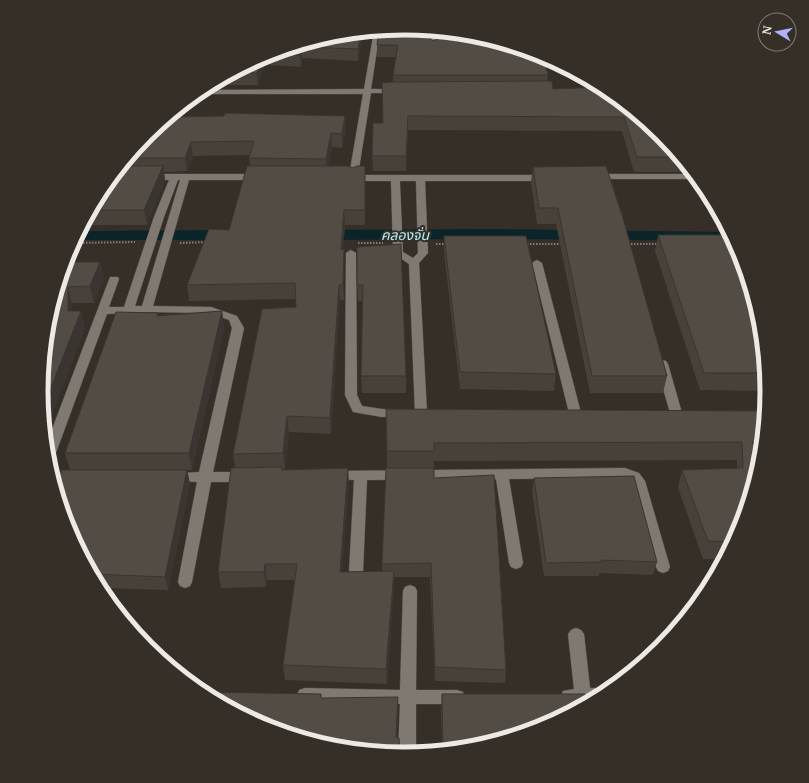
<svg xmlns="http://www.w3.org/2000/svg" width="809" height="783" viewBox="0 0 809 783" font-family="Merriweather,'Noto Sans Thai',serif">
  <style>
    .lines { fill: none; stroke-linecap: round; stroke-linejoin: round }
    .canal { fill: #0a2429; fill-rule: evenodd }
    .minor-casing { stroke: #534e48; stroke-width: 1 }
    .path { stroke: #817c76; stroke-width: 2; stroke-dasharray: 1.5 1.5; stroke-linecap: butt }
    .minor { fill: #807971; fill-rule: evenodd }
    .wall { fill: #47413a }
    .shaded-wall { fill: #3a3530 }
    .building { fill: #534c44; stroke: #3a3530 }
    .labels { text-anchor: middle; stroke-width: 4; stroke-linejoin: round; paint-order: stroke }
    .water-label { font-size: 14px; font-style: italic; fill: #aef0fb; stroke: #352f28 }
    .rim { fill: none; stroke: #ede9e4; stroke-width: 5 }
  </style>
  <rect width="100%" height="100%" fill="#352f28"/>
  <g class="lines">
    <g class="canal">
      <path d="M495,229L729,232L734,241L495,239L317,240L311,238L309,235L311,232L317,230Z"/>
      <path d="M233,230L239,232L241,235L239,238L233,240H75L80,231Z"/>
    </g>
    <g class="minor-casing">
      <g id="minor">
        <path d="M380,30L371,89H398L402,91L398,93H371L358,175H547L551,178L547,181H425L428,253L419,263L427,413L425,416H417L415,413L409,264L393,253L391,181H350L346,178L349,176L363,94H197L202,90L364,89L374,31ZM400,181H416L418,253L413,258L403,252Z"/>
        <path d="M433,31H439L437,50L433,52L429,50Z"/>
        <path d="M148,174H259L263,177L259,180H189L153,306L211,307L237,316L244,328L213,472H245L250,474L252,477L250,480L245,482H211L192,582L190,586L185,588L180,586L178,582L197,482L167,480L165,477L167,474L199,472L232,328L229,320L210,313L147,312L107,314L54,458L53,461L48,462L46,445L110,277H118L119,279L109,307H124L154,217L169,180L145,179L144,177L145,175ZM178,180H180L142,306H135L164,217Z"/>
        <path d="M594,174H694L698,179H591L590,177L591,175Z"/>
        <path d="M351,250L356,253L357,395L362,406L382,409L407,410L409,413L407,416L382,417L353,412L345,395L346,253Z"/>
        <path d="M537,260L542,263L581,413L579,416H571L569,413L532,263Z"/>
        <path d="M743,261L749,282L744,281L737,264L738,262Z"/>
        <path d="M662,360L666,361L668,364L682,413L680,416H672L670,413L656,364L658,361Z"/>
        <path d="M625,468L639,473L645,481L670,567L668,571L663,573L658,571L656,567L632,482L629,479L624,478L509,479L523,563L521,567L516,569L511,567L509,563L496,479L367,480L363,572L361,576L356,578L351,576L349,572L354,480L329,479L327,476L329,473L334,471Z"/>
        <path d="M75,472L80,474L82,477L80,480L54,482L51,473Z"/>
        <path d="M716,570L719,571L710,587L708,586L706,577L708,573Z"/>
        <path d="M410,585L415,587L417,591L416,690H457L463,692L465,697L463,702L457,704H416V754H398L400,704L305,702L299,700L297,695L299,690L305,688L400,690L403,591L405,587Z"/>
        <path d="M576,628L581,630L584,634L590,688H604L610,691C597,701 580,707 563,701L561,696L563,691L574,689L568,634L571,630Z"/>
      </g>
    </g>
    <g class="path">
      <path d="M74,243L135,242"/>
      <path d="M180,243L207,242"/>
      <path d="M358,243H383"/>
      <path d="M436,244H447"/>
      <path d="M524,244H563"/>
      <path d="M628,244H659"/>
      <path d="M728,244H736"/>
    </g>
    <use href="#minor" class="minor"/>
  </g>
  <g class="wall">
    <path d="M363,34L358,61L302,58L301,67L270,65L269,55L334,35Z"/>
    <path d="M430,39L433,41L522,51L548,75L547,81L553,89L604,90L662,135L692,172H634L622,131L408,130L406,171H373L372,156L383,123L393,82V75L396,57H377V45Z"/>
    <path d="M266,55V60L258,85H223L222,79Z"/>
    <path d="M345,116L346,129L342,148L332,147L328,166L365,180V225H345L343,249L344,265V300H340L331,434L289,432L285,470L349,483L342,572L382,571V564L387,468L386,409L766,411L761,460H760L740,531L725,559H703L678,488L682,470L737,468V460L434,461V478L506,670L505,683L435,681L430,577H394V587L387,684L285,680L283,665L295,580H267L266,587L221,588L218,572L235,468L233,454L296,307V299L189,301L187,285L229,230L250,166L249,158L250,155L193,156L187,171L164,172L165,180L147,225H83L102,189L144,138H153Z"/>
    <path d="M533,167L667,376L663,393H590L556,224H537L531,182Z"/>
    <path d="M658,235L761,321L768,391L700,390L655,251Z"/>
    <path d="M444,236L556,374L554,391L460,389L444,252Z"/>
    <path d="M401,244L406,376V393H362L361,376L363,301H358L357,285Z"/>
    <path d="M69,262H100L104,279L94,303H72V311H81L85,328L45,433Z"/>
    <path d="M222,311L224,328L192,470H187L190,484L168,590L99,588L69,530L70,470L65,453L158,315Z"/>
    <path d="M534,478L657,562L653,575L599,573V576H544L532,491Z"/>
    <path d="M442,694L475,748L442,751L441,712Z"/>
  </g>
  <g class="shaded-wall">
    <path d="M429,30L431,31L428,50V38Z"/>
    <path d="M361,32H363V34L358,61V49Z"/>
    <path d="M301,47L302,58L301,67L300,55Z"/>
    <path d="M266,55V60L258,85L257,73L262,57Z"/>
    <path d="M345,116L346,129L342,148V134Z"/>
    <path d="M331,133L332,147L327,172L326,159Z"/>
    <path d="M191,142L193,156L187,171L185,158Z"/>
    <path d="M163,166L165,180L147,225L144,210Z"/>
    <path d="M344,210L345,225L342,265L341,250Z"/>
    <path d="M344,249V300L343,285Z"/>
    <path d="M100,262L104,279L94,303L90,286Z"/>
    <path d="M339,285L340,300L331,434L330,418Z"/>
    <path d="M68,287L72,303V328L68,311Z"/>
    <path d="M81,311L85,328L45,433L43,408Z"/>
    <path d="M222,311L224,328L192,470L189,453Z"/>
    <path d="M287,416L289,432L285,470L283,453Z"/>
    <path d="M348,468L349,483L341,587L340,572Z"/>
    <path d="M187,470L190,484L168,590L165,577Z"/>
    <path d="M265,564L267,580L266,587L264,572Z"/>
    <path d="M394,571V587L387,684L386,669Z"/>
    <path d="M398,697V715L396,754V737Z"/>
  </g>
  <g class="building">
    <path d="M405,28L429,30L428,38L433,41L438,39L439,34L476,35L522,49V51H529L543,55L548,75H393L398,45H377L379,30Z"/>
    <path d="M361,32L358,49L301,47L300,55L273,53L334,35Z"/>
    <path d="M262,57L257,73H233Z"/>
    <path d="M550,81L552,82L553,89L603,87L604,88V90H607L662,135L680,157H637L624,117L408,116L406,156H372L373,123H383L382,83L392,82Z"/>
    <path d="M225,113L345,116L342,134L331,133L326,159L249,158L254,141L191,142L185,158H128L144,138H153L159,125L169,117L224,116Z"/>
    <path d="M122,166H163L144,210H91L102,189Z"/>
    <path d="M247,166H348L353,168L357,166H365V210H344L341,250L344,249L343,285H339L330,418L287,416L283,453L233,454L262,309L296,307L295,283L187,285L209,229L229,230Z"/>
    <path d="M606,166L623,218L667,376H592L558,208H539L533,167Z"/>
    <path d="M658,235H727L753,295L761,321L766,373H704Z"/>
    <path d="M444,236H526L556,374L460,372Z"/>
    <path d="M401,244L406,376H361L363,285H357V247Z"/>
    <path d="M68,261V262H100L90,286L68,287V311H81L43,408L41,391L48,320L62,274Z"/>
    <path d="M222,311L189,453H65L116,312L158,313L157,316Z"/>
    <path d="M386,409L766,411L763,442H752L761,463L740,531L734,542L708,541L682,470L743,468L742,442L434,443V451H387Z"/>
    <path d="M282,467V470L348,468L340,572L394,571L386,669L283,665L297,564H265L264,572H218L231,468Z"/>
    <path d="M386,468H434V478L494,475L506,670L435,667L431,563L382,564Z"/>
    <path d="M62,470H187L165,577L92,574L69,530L56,488Z"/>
    <path d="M634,476L657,562L601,560L602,562L546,563L534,478Z"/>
    <path d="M200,692L321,694V698L398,697L396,737L399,738L400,755L333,748L265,727L202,694Z"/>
    <path d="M442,694H585L587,704L543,727L475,748L443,751Z"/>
  </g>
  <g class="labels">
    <g class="water-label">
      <text x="405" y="240">คลองจั่น</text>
    </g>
  </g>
  <path d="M0 0H809V783H0ZM48 391a356 356 0 1 1 712 0a356 356 0 1 1-712 0Z" fill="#352f28" fill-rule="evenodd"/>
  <path class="rim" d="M48 391a356 356 0 1 1 712 0a356 356 0 1 1-712 0Z"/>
  <g transform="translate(777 32) rotate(280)"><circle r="19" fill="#352f28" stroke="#7f7973"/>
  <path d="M0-3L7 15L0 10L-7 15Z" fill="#b0aefa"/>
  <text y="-6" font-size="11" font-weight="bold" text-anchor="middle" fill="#ede9e4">N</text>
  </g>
</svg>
